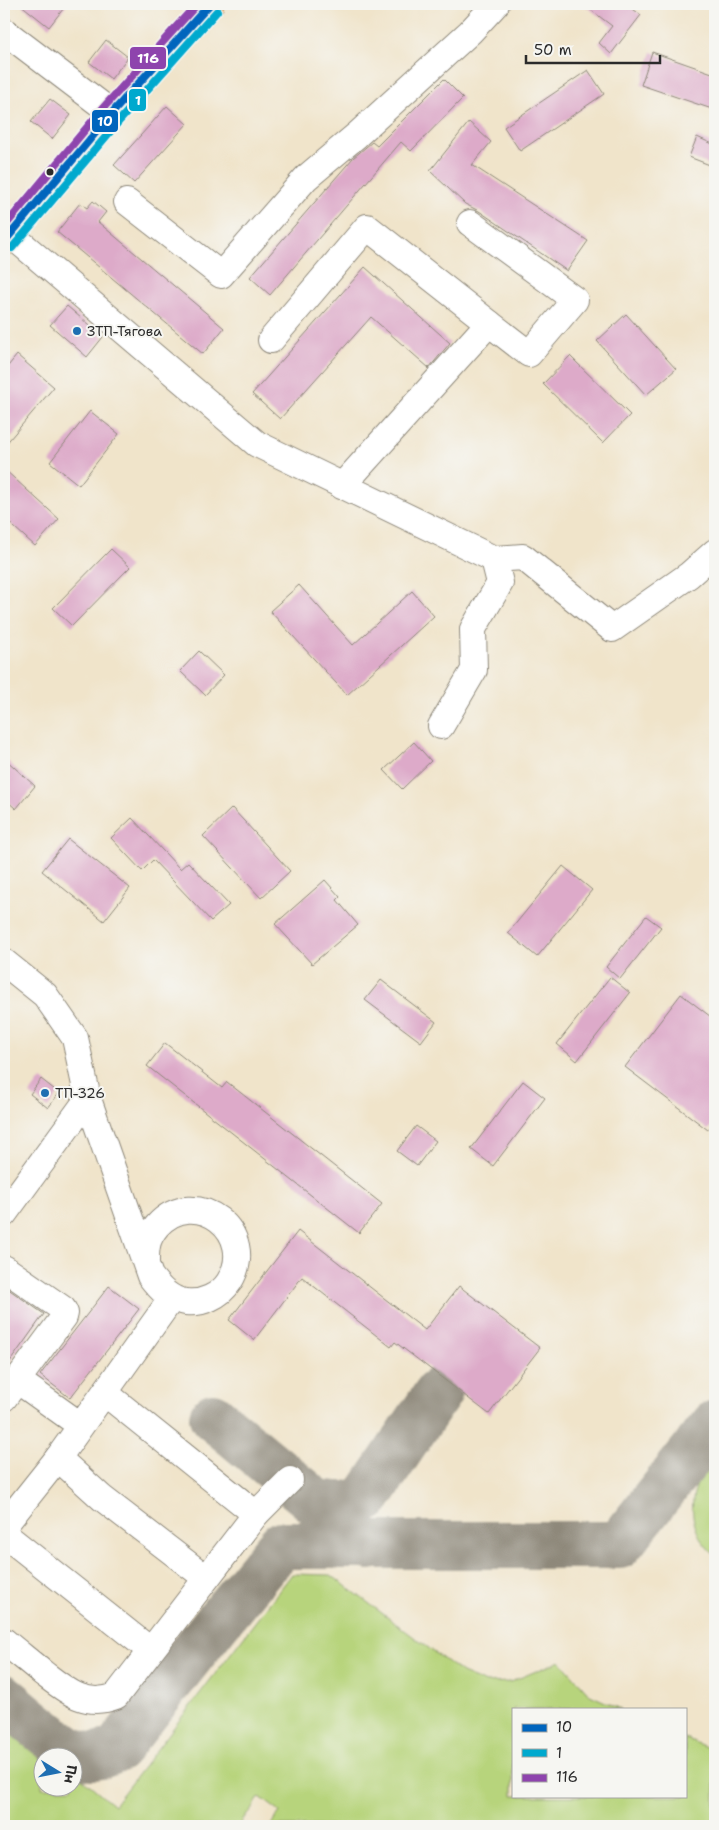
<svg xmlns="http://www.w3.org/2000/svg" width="719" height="1830" viewBox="0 0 719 1830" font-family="'Shantell Sans',sans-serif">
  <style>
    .green { fill: #b7d47b; stroke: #718053 }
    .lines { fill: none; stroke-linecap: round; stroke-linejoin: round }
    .taxiway { stroke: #8e887a; stroke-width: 48 }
    .building { fill: #ddaac9 }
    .minor-casing { stroke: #8e887a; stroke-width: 28 }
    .major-casing { stroke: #8e887a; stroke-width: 29 }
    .minor { stroke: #fff; stroke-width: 26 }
    .major { stroke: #f6be87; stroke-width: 28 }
    .bus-1-casing { stroke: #f6f6f2; stroke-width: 11 }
    .bus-2-casing { stroke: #f6f6f2; stroke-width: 11 }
    .bus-3-casing { stroke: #f6f6f2; stroke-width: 11 }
    .bus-1 { stroke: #0065bd; stroke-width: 8 }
    .bus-2 { stroke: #00a9ce; stroke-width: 8 }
    .bus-3 { stroke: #8e44ad; stroke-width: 8 }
    .bus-dot { fill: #2b2b2b; stroke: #f6f6f2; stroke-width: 2 }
    .poi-dot { fill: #1f6fb2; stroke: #f6f6f2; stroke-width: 2 }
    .labels { text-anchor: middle; stroke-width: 4; stroke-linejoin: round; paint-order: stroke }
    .poi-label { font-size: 14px; fill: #2b2b2b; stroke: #f6f6f2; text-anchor: start }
    .line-badge { stroke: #f6f6f2; stroke-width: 2 }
    .badge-label { font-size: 14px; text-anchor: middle; font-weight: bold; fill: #fff }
  </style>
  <rect width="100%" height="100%" fill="#f6f6f2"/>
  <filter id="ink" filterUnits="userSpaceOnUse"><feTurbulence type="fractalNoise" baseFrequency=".02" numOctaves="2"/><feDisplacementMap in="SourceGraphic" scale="10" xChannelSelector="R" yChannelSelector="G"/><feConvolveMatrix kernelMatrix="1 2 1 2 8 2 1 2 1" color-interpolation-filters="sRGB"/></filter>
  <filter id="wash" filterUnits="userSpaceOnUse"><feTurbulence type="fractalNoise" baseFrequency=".0096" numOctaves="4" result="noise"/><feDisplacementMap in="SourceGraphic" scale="20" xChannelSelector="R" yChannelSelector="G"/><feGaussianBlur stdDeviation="1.12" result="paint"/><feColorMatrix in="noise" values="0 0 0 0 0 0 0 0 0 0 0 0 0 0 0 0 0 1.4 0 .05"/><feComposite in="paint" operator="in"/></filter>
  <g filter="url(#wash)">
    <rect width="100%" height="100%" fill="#f0e4ca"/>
    <g class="green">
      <path d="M715,1458V1555C694,1538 687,1510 697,1484C700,1474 708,1466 715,1458Z"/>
      <path d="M292,1574L331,1575L462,1673L486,1683L510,1682L560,1661L590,1695L621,1709H513V1796H685V1738L715,1751V1826H270L280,1812L260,1797L239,1826H4V1715L56,1757L42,1758V1788H72L73,1771L114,1805Z"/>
    </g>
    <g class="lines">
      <g class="taxiway">
        <path d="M213,1417L369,1546"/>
        <path d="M317,1503C340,1505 345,1508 367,1498L439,1391"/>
        <path d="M4,1698C21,1712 65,1752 83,1755C95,1758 106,1754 117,1749L217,1622L281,1545H619L715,1424"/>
      </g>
    </g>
    <g id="blocks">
      <g class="building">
        <path d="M20,4H67L49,27Z"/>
        <path d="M583,4H626L641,15L611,54L599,43L612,26Z"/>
        <path d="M106,40L128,57L111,79L89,62Z"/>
        <path d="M652,52L715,74V110L641,85Z"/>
        <path d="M588,70L604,94L520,151L504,127Z"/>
        <path d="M444,79L463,98L411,151L401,142L270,295L250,277L353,158L372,142L377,146Z"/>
        <path d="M50,99L71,115L52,139L31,122Z"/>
        <path d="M167,106L187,124L134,183L114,165Z"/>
        <path d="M469,122L491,142L472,165L588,241L567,271L479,211L465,204L430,171Z"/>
        <path d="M697,137L715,145V167L689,157Z"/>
        <path d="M93,201L106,212L98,222L224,328L203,354L57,232L80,203L87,208Z"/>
        <path d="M365,267L450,343L429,368L371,317L280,419L252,394Z"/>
        <path d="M67,306L103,337L87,357L50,325Z"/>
        <path d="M626,314L676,369L646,395L597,341Z"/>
        <path d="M17,355L54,387L4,446V371Z"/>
        <path d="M570,356L630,415L603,443L543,384Z"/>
        <path d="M90,411L119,434L79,485L50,462Z"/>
        <path d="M4,469L59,519L35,546L4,518Z"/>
        <path d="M111,549L130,567L72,626L53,608Z"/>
        <path d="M299,585L353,645L412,591L434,616L347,695L270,611Z"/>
        <path d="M199,651L224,675L205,695L180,671Z"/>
        <path d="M414,742L431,761L402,789L384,770Z"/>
        <path d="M4,758L35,786L16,809L4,798Z"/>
        <path d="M232,808L290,871L261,898L203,836Z"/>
        <path d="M132,818L180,869L188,862L229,905L211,921L153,860L142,871L111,838Z"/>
        <path d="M68,839L130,888L104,921L42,871Z"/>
        <path d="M563,866L592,890L537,957L508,933Z"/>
        <path d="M325,880L340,897L337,900L358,925L312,964L275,924Z"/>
        <path d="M646,916L661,927L620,979L606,967Z"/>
        <path d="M610,977L630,993L577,1061L557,1044Z"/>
        <path d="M381,980L436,1022L421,1042L365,1000Z"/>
        <path d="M681,994L715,1020V1121L708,1130L625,1067Z"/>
        <path d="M165,1043L222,1088L227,1082L382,1204L359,1233L147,1066Z"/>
        <path d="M41,1079L59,1093L48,1108L30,1094Z"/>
        <path d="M523,1081L545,1098L493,1166L471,1149Z"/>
        <path d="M416,1126L436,1141L417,1166L397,1151Z"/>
        <path d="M298,1231L425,1330L459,1286L540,1348L489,1414L395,1342L391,1347L302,1277L254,1340L229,1320Z"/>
        <path d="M4,1286L44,1314L4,1370Z"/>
        <path d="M109,1286L139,1309L70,1398L40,1375Z"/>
      </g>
    </g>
  </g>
  <g filter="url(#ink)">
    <use href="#blocks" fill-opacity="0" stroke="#8e887a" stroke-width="1"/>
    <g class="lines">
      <g class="minor-casing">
        <g id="minor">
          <path d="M4,31L112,113"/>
          <path d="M127,202L221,275L306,178L357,135L470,32L496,4"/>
          <path d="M470,223L575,300L529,354L489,323"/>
          <path d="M10,234L257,444L494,559L523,557L612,629L689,575L715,552"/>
          <path d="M271,340L367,227L489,323L342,486"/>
          <path d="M441,726L474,670L473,629L500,583L494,559"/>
          <path d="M4,962L45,995L75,1038L88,1099L150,1276C160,1289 170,1300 186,1302C202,1304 220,1296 229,1282C260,1233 195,1183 157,1226C152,1232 148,1239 147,1246C146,1251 146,1257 146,1261"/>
          <path d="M4,1214L88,1099"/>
          <path d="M4,1268L63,1309L65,1313L64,1317L4,1398"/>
          <path d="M17,1380L80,1425"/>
          <path d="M105,1393L256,1514"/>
          <path d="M58,1458L102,1498L206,1578"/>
          <path d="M4,1526L58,1458L172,1298"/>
          <path d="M4,1534L150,1650"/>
          <path d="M4,1641C17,1652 30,1662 43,1673C67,1691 85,1708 116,1696L256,1514L290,1480"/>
        </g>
      </g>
      <g class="major-casing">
        <path id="major" d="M4,242L112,113L210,4"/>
      </g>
      <use href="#minor" class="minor"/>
      <use href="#major" class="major"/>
      <g class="bus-1-casing">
        <path id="bus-1" d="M4,242L112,113L210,4"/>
      </g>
      <g class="bus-2-casing">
        <path id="bus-2" d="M12,248L120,120L217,11"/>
      </g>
      <g class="bus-3-casing">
        <path id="bus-3" d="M4,227L104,107L197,4"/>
      </g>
      <use href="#bus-1" class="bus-1"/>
      <use href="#bus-2" class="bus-2"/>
      <use href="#bus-3" class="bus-3"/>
    </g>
  </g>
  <circle class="bus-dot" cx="50" cy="172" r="4.5"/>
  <g class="poi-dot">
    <circle cx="77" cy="331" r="5"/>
    <circle cx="45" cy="1093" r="5"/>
  </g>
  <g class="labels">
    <g class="poi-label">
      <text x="87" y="336">ЗТП-Тягова</text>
      <text x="55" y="1098">ТП-326</text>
    </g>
  </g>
  <g class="line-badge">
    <rect x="129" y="46" width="38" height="24" rx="5" fill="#8e44ad"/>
    <rect x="128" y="88" width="19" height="24" rx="5" fill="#00a9ce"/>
    <rect x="91" y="109" width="28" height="24" rx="5" fill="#0065bd"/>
  </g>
  <g class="badge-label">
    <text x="148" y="63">116</text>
    <text x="138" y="105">1</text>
    <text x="105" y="126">10</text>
  </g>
  <rect width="719" height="1830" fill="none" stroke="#f6f6f2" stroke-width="20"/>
  <rect x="512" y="1708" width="175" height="90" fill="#f6f6f2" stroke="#a5a5a2"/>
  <rect x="522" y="1724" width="25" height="8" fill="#0065bd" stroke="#a5a5a2"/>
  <text x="556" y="1732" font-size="15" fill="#2b2b2b">10</text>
  <rect x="522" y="1749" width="25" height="8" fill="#00a9ce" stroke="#a5a5a2"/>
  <text x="556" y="1758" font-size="15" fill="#2b2b2b">1</text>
  <rect x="522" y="1774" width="25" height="8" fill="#8e44ad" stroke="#a5a5a2"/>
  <text x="556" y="1782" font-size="15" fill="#2b2b2b">116</text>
  <g transform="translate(58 1772) rotate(100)"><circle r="24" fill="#f6f6f2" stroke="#a5a5a2"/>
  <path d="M0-4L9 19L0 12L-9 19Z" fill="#1f6fb2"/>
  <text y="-8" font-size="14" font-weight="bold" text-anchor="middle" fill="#2b2b2b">Пн</text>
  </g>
  <path d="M526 55v8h134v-8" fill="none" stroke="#2b2b2b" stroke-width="2.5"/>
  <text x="534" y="55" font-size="15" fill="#2b2b2b" stroke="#f6f6f2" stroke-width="4" paint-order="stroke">50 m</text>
</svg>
